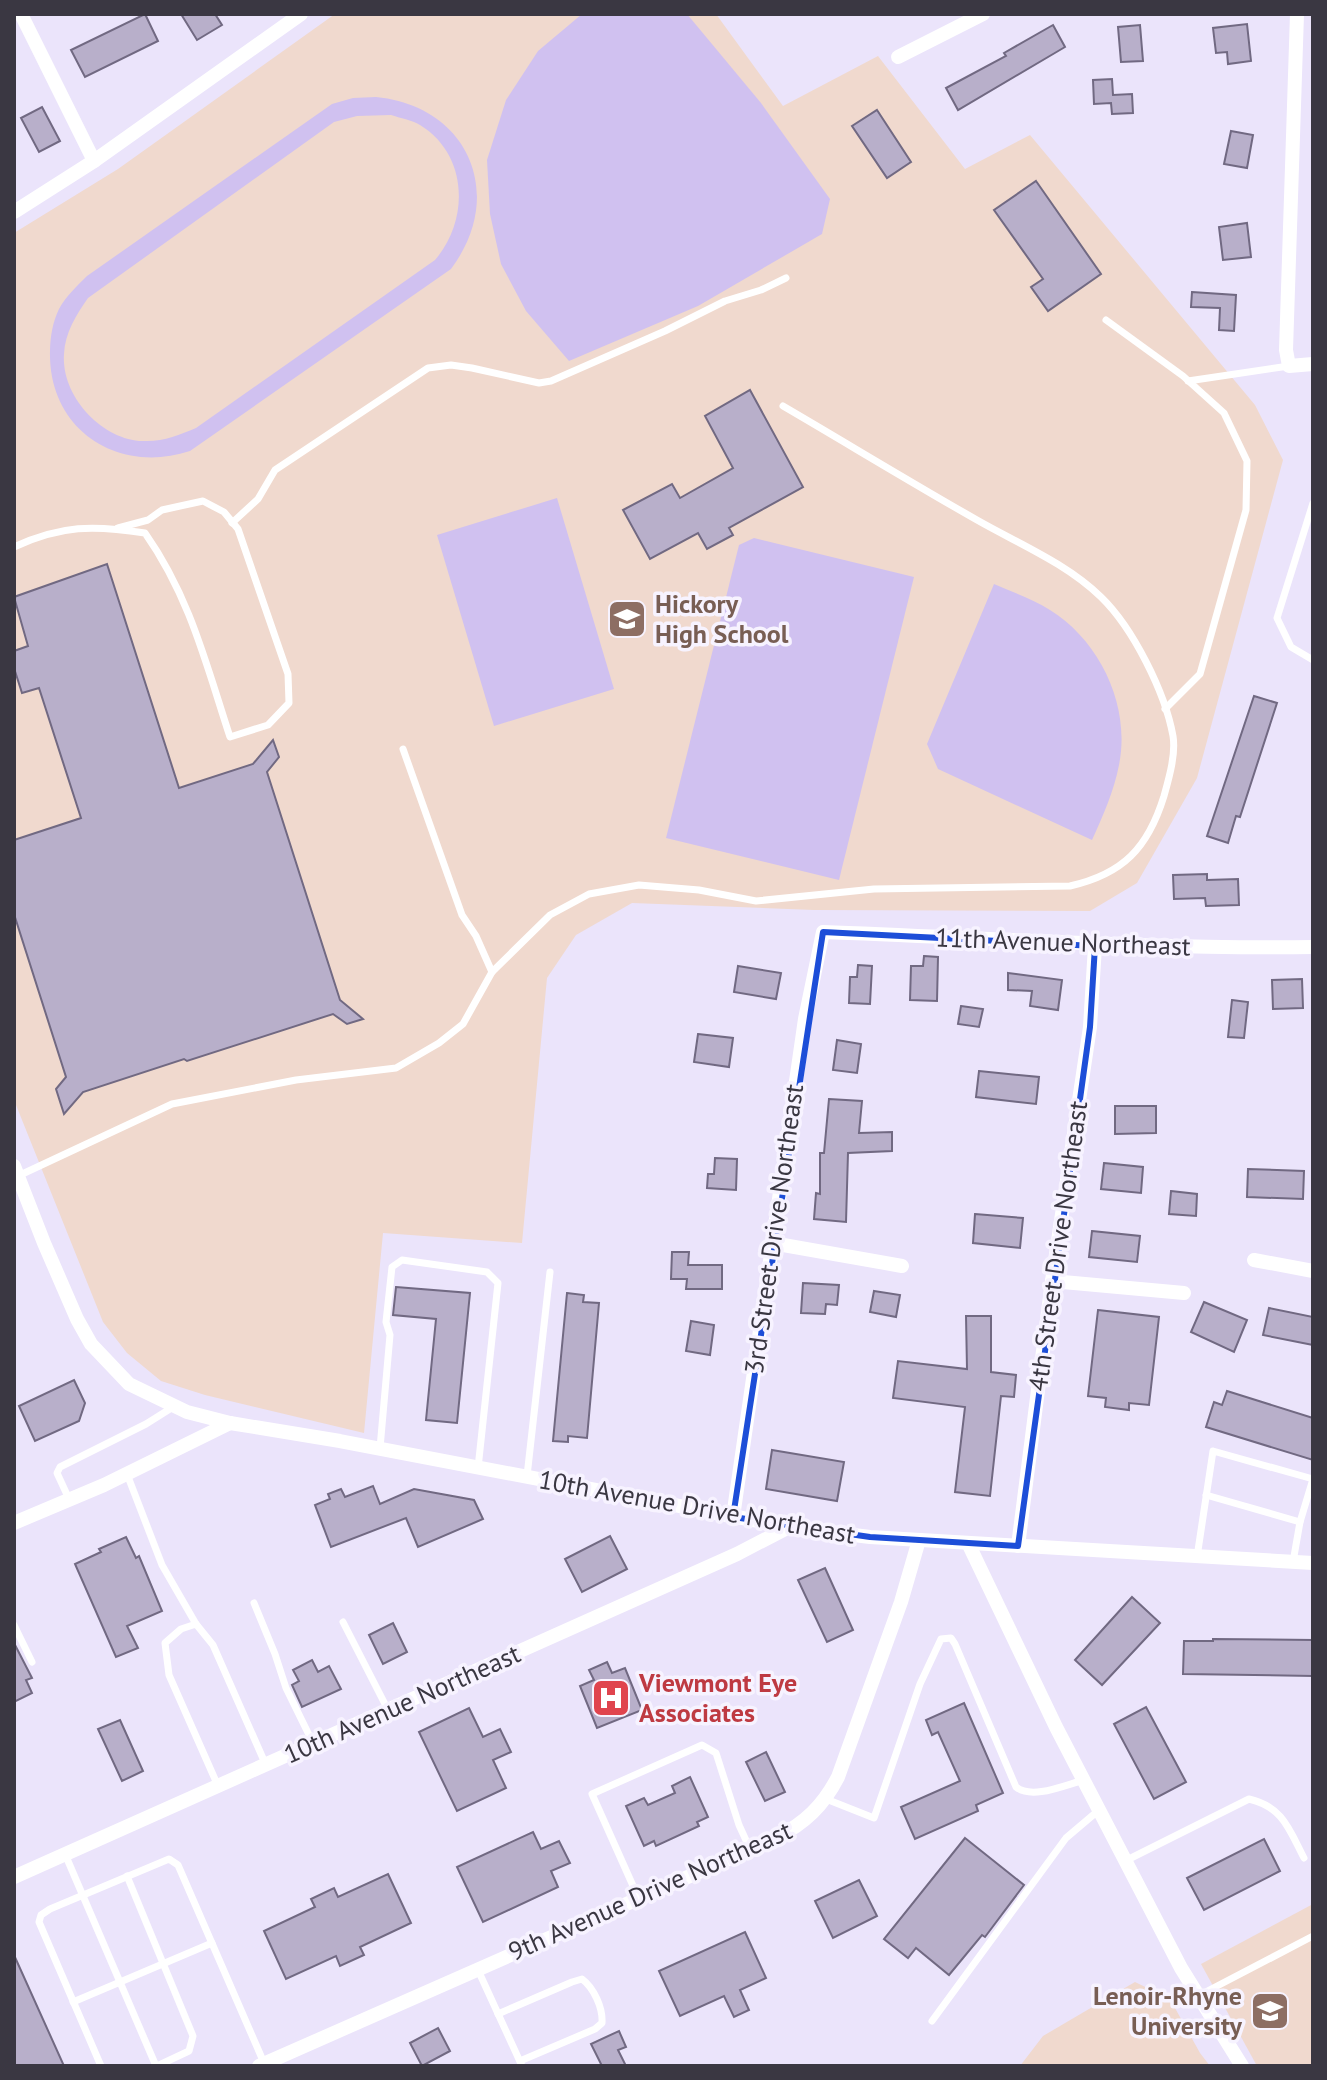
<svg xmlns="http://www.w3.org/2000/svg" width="1327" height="2080" viewBox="0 0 1327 2080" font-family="'PT Sans',sans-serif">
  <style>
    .education { fill: #f0d9ce }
    .green { fill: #d0c1f0; fill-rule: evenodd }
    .building { fill: #b8afca; stroke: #716982; stroke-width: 2 }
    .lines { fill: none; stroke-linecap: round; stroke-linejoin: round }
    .service { stroke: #fff; stroke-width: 7 }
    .minor { stroke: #fff; stroke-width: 14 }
    .marked { fill: none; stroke: #1d4ed8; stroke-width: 6; stroke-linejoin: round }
    .labels { text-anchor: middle; stroke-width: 7; stroke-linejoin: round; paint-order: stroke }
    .education-label { font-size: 26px; font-weight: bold; fill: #785e54; stroke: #f7f3ff; text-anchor: start }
    .street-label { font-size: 26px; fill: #3a3742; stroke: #f7f3ff }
    .health-label { font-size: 26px; font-weight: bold; fill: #be3a42; stroke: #f7f3ff; text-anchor: start }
  </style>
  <rect width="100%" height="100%" fill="#ebe4fb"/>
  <g class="education">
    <path d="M335,14H716L783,106L878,56L965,169L1030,135L1255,405L1283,460L1197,778L1137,883L1090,911L814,910L632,903L576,935L547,978L522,1243L383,1233L364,1433L205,1395L161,1381L127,1353L103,1322L14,1100V233L118,169Z"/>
    <path d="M1313,1904V2066H1257L1201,1964Z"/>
    <path d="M1135,1982L1170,1999L1200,2053L1210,2066H1020L1043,2036Z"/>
  </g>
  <g class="green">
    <path d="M582,14H687L761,103L830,199L822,234L698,306L569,361L526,311L501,264L490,214L487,160L506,100L538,51Z"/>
    <path d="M376,97C468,106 507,194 451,269L190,451C118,475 48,430 50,351C50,337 53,321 59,309C66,296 77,286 87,276L332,104L353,98ZM391,115C400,118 412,120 420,125C469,155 469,221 435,260L196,428C179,435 163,442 143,441C102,440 61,396 64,354C65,333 76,315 88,298L334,122L357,116Z"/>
    <path d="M557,498L614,689L494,726L437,535Z"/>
    <path d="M754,538L914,577L839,880L666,838L739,545Z"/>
    <path d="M994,584C1012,592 1033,599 1050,610C1100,641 1131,706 1119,765C1114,791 1103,816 1092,840L938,769L927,744Z"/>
  </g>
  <g class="building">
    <path d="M145,14L158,41L85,77L71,50Z"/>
    <path d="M181,14H215L222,25L197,40Z"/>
    <path d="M1247,24L1251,61L1228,64L1227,52L1216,53L1213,28Z"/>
    <path d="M1053,25L1065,47L958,110L946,88L1006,56L1004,53Z"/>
    <path d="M1140,25L1143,61L1121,62L1118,27Z"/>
    <path d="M1112,79L1113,95L1132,94L1133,113L1112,114L1111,103L1094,104L1093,80Z"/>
    <path d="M42,107L60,141L39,152L21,118Z"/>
    <path d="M877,110L911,162L887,178L852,126Z"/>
    <path d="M1231,131L1253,135L1247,168L1224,164Z"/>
    <path d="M1036,181L1101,274L1048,311L1031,287L1043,279L994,210Z"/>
    <path d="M1247,223L1251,257L1223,260L1219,227Z"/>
    <path d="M1192,292L1236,295L1234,331L1219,330L1220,308L1191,307Z"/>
    <path d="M750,390L803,487L729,528L733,535L707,549L698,533L650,559L623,510L672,484L680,498L733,468L705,416Z"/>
    <path d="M107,564L179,788L253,764L273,740L279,757L267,772L340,1000L363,1019L347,1024L333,1014L187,1061L184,1059L83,1092L64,1114L56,1089L66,1077L14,914V840L81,818L39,688L22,693L14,668V651L28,646L14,597Z"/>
    <path d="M1254,696L1277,703L1240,817L1236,816L1228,843L1207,836Z"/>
    <path d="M1207,874V880L1238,879L1239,905L1206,906L1205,898L1174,899L1173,875Z"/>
    <path d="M924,956L938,957L937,1001L910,1000L911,966H923Z"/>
    <path d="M858,965L872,966L870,1004L849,1003L850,977H857Z"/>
    <path d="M738,966L781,973L776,999L734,992Z"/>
    <path d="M1008,973L1062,980L1058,1010L1030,1006L1032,991L1008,990Z"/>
    <path d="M1302,979L1303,1008L1273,1009L1272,980Z"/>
    <path d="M1232,1000L1248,1002L1244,1038L1228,1037Z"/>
    <path d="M961,1006L983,1009L979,1027L958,1024Z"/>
    <path d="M698,1034L733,1038L729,1067L694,1062Z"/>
    <path d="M837,1040L861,1044L857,1073L833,1070Z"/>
    <path d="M979,1071L1039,1077L1036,1104L976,1097Z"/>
    <path d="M829,1099L862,1101L859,1133L892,1132V1151L848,1153L846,1222L814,1219L816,1193L820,1194V1153H824Z"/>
    <path d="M1115,1106H1156V1133L1115,1134Z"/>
    <path d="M715,1158L737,1159L736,1190L707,1188L708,1174H714Z"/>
    <path d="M1104,1163L1143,1167L1141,1193L1101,1189Z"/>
    <path d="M1248,1169L1304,1171L1303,1199L1247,1197Z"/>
    <path d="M1171,1191L1197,1194L1196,1216L1169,1214Z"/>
    <path d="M975,1214L1023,1218L1020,1248L973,1243Z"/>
    <path d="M1092,1231L1140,1236L1137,1262L1089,1257Z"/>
    <path d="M672,1252H689L688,1265H722V1289H686L687,1279H671Z"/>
    <path d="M803,1283L839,1285L837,1305L826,1304L825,1314L801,1313Z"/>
    <path d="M396,1287L470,1293L457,1423L426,1420L436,1319L393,1315Z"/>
    <path d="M874,1291L900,1295L896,1317L870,1312Z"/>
    <path d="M567,1293L584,1295L583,1302L599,1303L587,1438L568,1436V1442L553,1441Z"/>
    <path d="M1204,1302L1247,1320L1234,1352L1191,1332Z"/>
    <path d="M1269,1308L1313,1317V1345L1263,1335Z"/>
    <path d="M1098,1310L1159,1317L1149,1405L1129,1403V1410L1105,1407L1106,1398L1088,1396Z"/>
    <path d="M966,1316H991V1372L1016,1375L1014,1397L1001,1396L990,1496L955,1492L965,1407L893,1398L898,1361L967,1369Z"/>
    <path d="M691,1321L714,1325L710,1355L686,1351Z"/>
    <path d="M74,1380L85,1403L79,1421L35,1441L19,1406Z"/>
    <path d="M1227,1391L1313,1418V1460L1206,1427L1214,1402L1222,1405Z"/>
    <path d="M772,1450L844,1462L837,1501L766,1489Z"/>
    <path d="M373,1486L380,1504L414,1489L474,1500L483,1519L418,1547L406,1518L331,1547L315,1505L330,1499L328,1494L341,1489L345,1497Z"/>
    <path d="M610,1536L627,1569L582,1592L565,1559Z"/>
    <path d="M126,1537L136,1558L139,1556L162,1611L127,1626L138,1648L116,1657L75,1564L101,1552L99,1549Z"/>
    <path d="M825,1568L853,1630L827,1642L798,1580Z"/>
    <path d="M1132,1597L1160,1623L1102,1685L1075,1660Z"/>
    <path d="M393,1623L407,1652L383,1664L369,1635Z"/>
    <path d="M1213,1639L1313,1640V1676L1183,1674L1184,1641H1213Z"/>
    <path d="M14,1643L32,1678L26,1680L32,1693L14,1702Z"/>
    <path d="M312,1660L318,1672L329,1666L341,1689L302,1707L292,1685L299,1681L293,1670Z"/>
    <path d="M607,1662L612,1673L625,1668L642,1710L597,1728L580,1686L594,1680L589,1670Z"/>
    <path d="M964,1703L1003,1793L976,1805L978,1811L915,1839L901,1807L960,1781L938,1732L932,1735L926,1720Z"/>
    <path d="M1146,1707L1186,1782L1154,1799L1114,1724Z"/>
    <path d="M469,1708L483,1737L500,1729L511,1752L493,1760L506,1788L457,1811L419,1732Z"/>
    <path d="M120,1720L143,1771L122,1781L98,1729Z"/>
    <path d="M766,1752L785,1792L765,1801L746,1762Z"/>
    <path d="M690,1777L708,1817L697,1822L699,1826L656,1846L654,1841L644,1846L626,1806L644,1798L648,1805L675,1793L672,1786Z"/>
    <path d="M533,1832L541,1849L559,1841L570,1863L551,1871L558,1887L483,1922L457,1867Z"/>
    <path d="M965,1838L1024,1885L985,1937L982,1935L949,1975L916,1948L908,1958L884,1939Z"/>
    <path d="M1264,1839L1280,1871L1204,1910L1187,1878Z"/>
    <path d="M388,1874L411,1923L360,1947L364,1955L340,1966L336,1956L286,1979L264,1931L315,1907L311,1899L334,1888L338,1897Z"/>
    <path d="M859,1880L877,1916L833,1938L815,1901Z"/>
    <path d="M745,1932L766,1978L740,1990L749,2010L734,2017L724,1996L680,2016L659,1971Z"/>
    <path d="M14,1955L64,2066H14Z"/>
    <path d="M438,2028L450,2051L422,2066L410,2043Z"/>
    <path d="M619,2031L626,2047L618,2050L626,2066H602L591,2044Z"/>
  </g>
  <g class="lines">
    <g class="service">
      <path d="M1106,320L1183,376L1224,413L1247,461L1246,510L1200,674L1165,709"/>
      <path d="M1188,381L1289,366"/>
      <path d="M1313,503L1277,618L1291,647L1313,660"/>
      <path d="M232,523L258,499L275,470L428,368L451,365L472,368L539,383L551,381L665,331L725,301L761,290L786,278"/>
      <path d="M14,547C61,525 94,525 145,533C190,597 206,664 230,737L268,725L289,703L288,674L238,529L224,512L203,501L162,510L148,520L118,528"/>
      <path d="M403,749L462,915L476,936L492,972"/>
      <path d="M18,1176L172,1104L296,1080L396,1068L439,1043L463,1024L492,972L550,915L589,894L639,885L699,890L756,901L874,889L1070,886C1123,874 1148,848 1164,796C1169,778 1176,754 1173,736C1165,692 1133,628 1101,597C1066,563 1019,544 977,520C912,483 848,444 783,406"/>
      <path d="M380,1448L390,1335L386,1322L392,1267L402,1260L487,1272L498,1283L478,1468"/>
      <path d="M127,1474L162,1565L196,1624"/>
      <path d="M527,1476L550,1272"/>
      <path d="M1206,1495L1300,1522"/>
      <path d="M69,1499L57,1473L60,1467L146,1424L173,1407"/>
      <path d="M1197,1557L1213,1451L1313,1479L1300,1522L1293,1562"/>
      <path d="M254,1603L275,1654L286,1688L313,1743"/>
      <path d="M343,1622L388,1710"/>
      <path d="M14,1625L32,1662"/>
      <path d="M218,1786L169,1675L165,1643L181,1629L196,1624L213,1645L265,1763"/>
      <path d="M826,1799L874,1818L920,1684L941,1639L951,1638L955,1644L1016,1787C1032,1800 1065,1785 1084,1780"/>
      <path d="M65,1854L156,2066"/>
      <path d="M1125,1861L1249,1799C1283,1807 1289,1829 1304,1858"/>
      <path d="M127,1876L193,2036L189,2051L157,2066"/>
      <path d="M638,1897L592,1794L702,1745L716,1753L739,1825L750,1849"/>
      <path d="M478,1970L522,2066"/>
      <path d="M1198,1996L1313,1936"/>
      <path d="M73,2002L212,1943"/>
      <path d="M498,2014L572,1982L582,1979C594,1988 603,2008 602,2023L595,2029L520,2061"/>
      <path d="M932,2021L1066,1838L1099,1810"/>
      <path d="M101,2066L39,1922L41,1915L50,1909L169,1859L178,1865L264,2063"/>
    </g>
    <g class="minor">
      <path d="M21,14L94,161"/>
      <path d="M1297,14L1286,350L1289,366L1313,364"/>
      <path d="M898,57L983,14"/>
      <path d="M14,212L94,161L301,14"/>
      <path d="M14,1166L44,1243L77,1319L91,1344L129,1384L187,1412L230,1423L340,1441L789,1527L870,1537L1313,1563"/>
      <path d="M772,1243L902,1266"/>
      <path d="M1254,1260L1313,1271"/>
      <path d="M1052,1281L1184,1293"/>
      <path d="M733,1517L805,1019L823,932C987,938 1149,949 1313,947"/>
      <path d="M14,1523L104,1485L230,1423"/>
      <path d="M968,1543L1056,1727L1181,1968L1242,2066"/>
      <path d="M1018,1546L1052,1281L1090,1027L1095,946"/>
      <path d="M14,1877L737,1554L789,1527"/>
      <path d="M259,2066L776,1838C805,1823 823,1806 838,1777L901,1602L919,1540"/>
    </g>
  </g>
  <path class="marked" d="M823,932L1095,946L1090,1027L1018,1546L870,1537L733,1517Z"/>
  <defs>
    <g id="school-square" transform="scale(2)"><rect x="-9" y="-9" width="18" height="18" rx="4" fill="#8d6e63" stroke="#f7f3ff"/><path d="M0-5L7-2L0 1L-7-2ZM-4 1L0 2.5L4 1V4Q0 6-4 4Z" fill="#fff"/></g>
    <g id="hospital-square" transform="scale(2)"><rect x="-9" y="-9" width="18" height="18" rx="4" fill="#e0444e" stroke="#f7f3ff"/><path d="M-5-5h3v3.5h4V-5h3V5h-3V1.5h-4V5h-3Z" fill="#fff"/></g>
    <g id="university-square" transform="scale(2)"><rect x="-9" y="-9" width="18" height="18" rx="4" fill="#8d6e63" stroke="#f7f3ff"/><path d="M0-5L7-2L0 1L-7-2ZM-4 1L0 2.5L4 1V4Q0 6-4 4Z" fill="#fff"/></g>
  </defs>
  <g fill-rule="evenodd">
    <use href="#school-square" x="627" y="619"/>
    <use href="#hospital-square" x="611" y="1698"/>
    <use href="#university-square" x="1270" y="2011"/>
  </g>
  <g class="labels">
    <g class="education-label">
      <text x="655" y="613">Hickory<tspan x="655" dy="30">High School</tspan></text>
      <text x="1242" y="2005" text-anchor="end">Lenoir-Rhyne<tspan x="1242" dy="30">University</tspan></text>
    </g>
    <g class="street-label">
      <text transform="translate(1063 942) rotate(2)" y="9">11th Avenue Northeast</text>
      <text transform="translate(774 1229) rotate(-82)" y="9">3rd Street Drive Northeast</text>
      <text transform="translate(1058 1246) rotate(-82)" y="9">4th Street Drive Northeast</text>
      <text transform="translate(697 1507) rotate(10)" y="9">10th Avenue Drive Northeast</text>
      <text transform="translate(402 1704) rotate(-24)" y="9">10th Avenue Northeast</text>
      <text transform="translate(650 1891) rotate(-24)" y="9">9th Avenue Drive Northeast</text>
    </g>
    <g class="health-label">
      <text x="639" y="1692">Viewmont Eye<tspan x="639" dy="30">Associates</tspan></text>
    </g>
  </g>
  <rect width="1327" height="2080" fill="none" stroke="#3a3742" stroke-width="32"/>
</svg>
